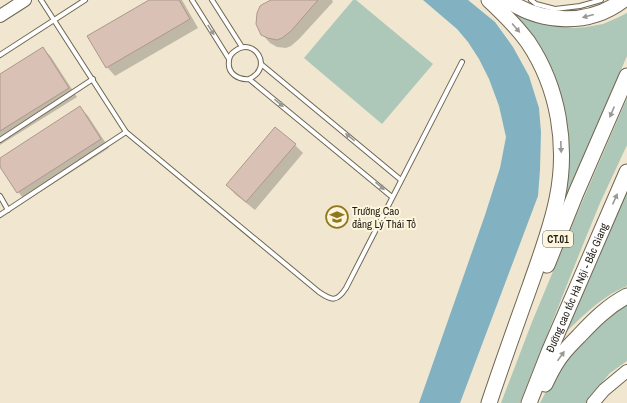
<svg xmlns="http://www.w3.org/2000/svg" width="627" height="403" viewBox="0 0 627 403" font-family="'Archivo Narrow',sans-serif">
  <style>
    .green { fill: #adc7b8 }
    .water { fill: #82b2c1 }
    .shadow { fill: #0003 }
    .building { fill: #d9c1b5; stroke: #ae988b }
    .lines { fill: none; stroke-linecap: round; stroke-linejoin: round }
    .lane-casing { stroke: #6f6652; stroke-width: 6 }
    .secondary-casing { stroke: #6f6652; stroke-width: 14 }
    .highway-casing { stroke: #6f6652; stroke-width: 17 }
    .lane { stroke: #fff; stroke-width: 4 }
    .secondary { stroke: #fff; stroke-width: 12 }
    .highway { stroke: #fff; stroke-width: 15 }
    .oneway { fill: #9a9895 }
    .labels { text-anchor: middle; stroke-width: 4; stroke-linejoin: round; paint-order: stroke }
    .shield { fill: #fef5dd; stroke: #625c50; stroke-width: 1 }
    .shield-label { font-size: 10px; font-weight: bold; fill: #1f1b13 }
    .poi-label { font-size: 11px; fill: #1f1b13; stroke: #fef5dd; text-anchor: start }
    .street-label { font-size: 11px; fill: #1f1b13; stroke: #fef5dd }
  </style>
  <rect width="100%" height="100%" fill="#f1e7d0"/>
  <g class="green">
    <path d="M353,0H356L433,64L382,124L304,58Z"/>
    <path d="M504,0L550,24L574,28L586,27L603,24L619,17L627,13V56L566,197L568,155L523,28Z"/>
    <path d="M627,98V145L600,203L580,252L520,403H501L532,322L576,216Z"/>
    <path d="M627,163V286C597,298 573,326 551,347Z"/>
    <path d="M627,304V361L610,373L591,395L586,403H540L551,382L561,365L601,321Z"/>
  </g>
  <path class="water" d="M423,0H468L495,22L513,47L529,76L539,108L541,132L540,170L538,196L460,403H419L485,215L500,168L506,137L499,106L489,79L479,59L468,42L457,29Z"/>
  <g class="shadow">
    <path d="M151,0H182L198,28L115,76L107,67Z"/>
    <path d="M274,0H332L333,2L299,39L291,46L286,48L277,47L270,43L262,34Z"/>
    <path d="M43,48L51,57L77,97L0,145V75Z"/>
    <path d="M80,107L88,116L109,148L26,201L18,192L0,165V159Z"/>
    <path d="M295,145L303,153L255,210L235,194L227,185Z"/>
  </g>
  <g class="building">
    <path d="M149,0H179L190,19L106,68L87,36Z"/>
    <path d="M271,0H318L291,31L282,38L277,40L268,38L261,35L256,24L257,13L260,6L263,4Z"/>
    <path d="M43,47L69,88L0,131V74Z"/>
    <path d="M80,106L101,139L17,193L0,167V158Z"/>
    <path d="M275,127L296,144L246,202L226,185Z"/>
  </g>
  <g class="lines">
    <g class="lane-casing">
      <g id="lane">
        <path d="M41,0L126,132L319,292C332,301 337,302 346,288L462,62"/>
        <path d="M192,0L229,59"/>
        <path d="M212,0L242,47"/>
        <path d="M531,0L536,4L555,9L580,6L601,0"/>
        <path d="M0,55L85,0"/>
        <path d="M261,64L401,180"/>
        <path d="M249,79C275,67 253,36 235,51C232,53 229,57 229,61C227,74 239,80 249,79L392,197"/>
        <path d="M0,140L93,79"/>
        <path d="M0,196L8,210"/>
        <path d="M0,215L126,132"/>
      </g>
    </g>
    <g class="secondary-casing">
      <g id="secondary">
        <path d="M0,16L25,0"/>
        <path d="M593,403L604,390L627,371"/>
      </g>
    </g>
    <g class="highway-casing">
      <g id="highway">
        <path d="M507,0C542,24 589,26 623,0"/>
        <path d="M547,265L576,193L627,76"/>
        <path d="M545,384C550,373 556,361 564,352C569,346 574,341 579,336C594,320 608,306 627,296"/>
        <path d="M489,403C502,364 516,325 530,286C540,257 551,229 557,199C568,146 559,88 528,42C517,27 503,13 489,0"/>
        <path id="s1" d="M529,403L549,352L627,172"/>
      </g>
    </g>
    <use href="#lane" class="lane"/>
    <use href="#secondary" class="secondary"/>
    <use href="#highway" class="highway"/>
  </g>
  <defs><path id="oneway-solid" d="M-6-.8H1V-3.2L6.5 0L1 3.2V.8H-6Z"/></defs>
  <g class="oneway">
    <use href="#oneway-solid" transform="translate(588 16) rotate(165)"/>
    <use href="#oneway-solid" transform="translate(516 28) rotate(49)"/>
    <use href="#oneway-solid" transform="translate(211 30) rotate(58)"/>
    <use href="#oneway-solid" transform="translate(279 103) rotate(40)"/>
    <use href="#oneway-solid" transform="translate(612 112) rotate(113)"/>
    <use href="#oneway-solid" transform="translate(350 137) rotate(-141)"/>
    <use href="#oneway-solid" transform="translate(561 147) rotate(88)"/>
    <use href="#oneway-solid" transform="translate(380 186) rotate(40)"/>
    <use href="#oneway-solid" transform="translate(615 199) rotate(-66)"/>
    <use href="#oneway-solid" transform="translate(561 356) rotate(-54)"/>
  </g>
  <defs>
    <g id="university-ring" transform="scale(1.15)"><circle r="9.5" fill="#fef5dd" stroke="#90761c" stroke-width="1.5"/><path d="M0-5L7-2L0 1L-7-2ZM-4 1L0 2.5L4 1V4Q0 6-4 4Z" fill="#90761c"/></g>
  </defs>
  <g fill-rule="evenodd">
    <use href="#university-ring" x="337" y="217"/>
  </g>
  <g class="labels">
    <rect class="shield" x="543" y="231" width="30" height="16" rx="3"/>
    <g class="shield-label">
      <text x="558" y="243">CT.01</text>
    </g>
    <g class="poi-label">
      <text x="352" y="215">Trường Cao<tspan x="352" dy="13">đẳng Lý Thái Tổ</tspan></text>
    </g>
    <g class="street-label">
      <text dy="4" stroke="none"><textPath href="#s1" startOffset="125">Đường cao tốc Hà Nội - Bắc Giang</textPath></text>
    </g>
  </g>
</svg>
